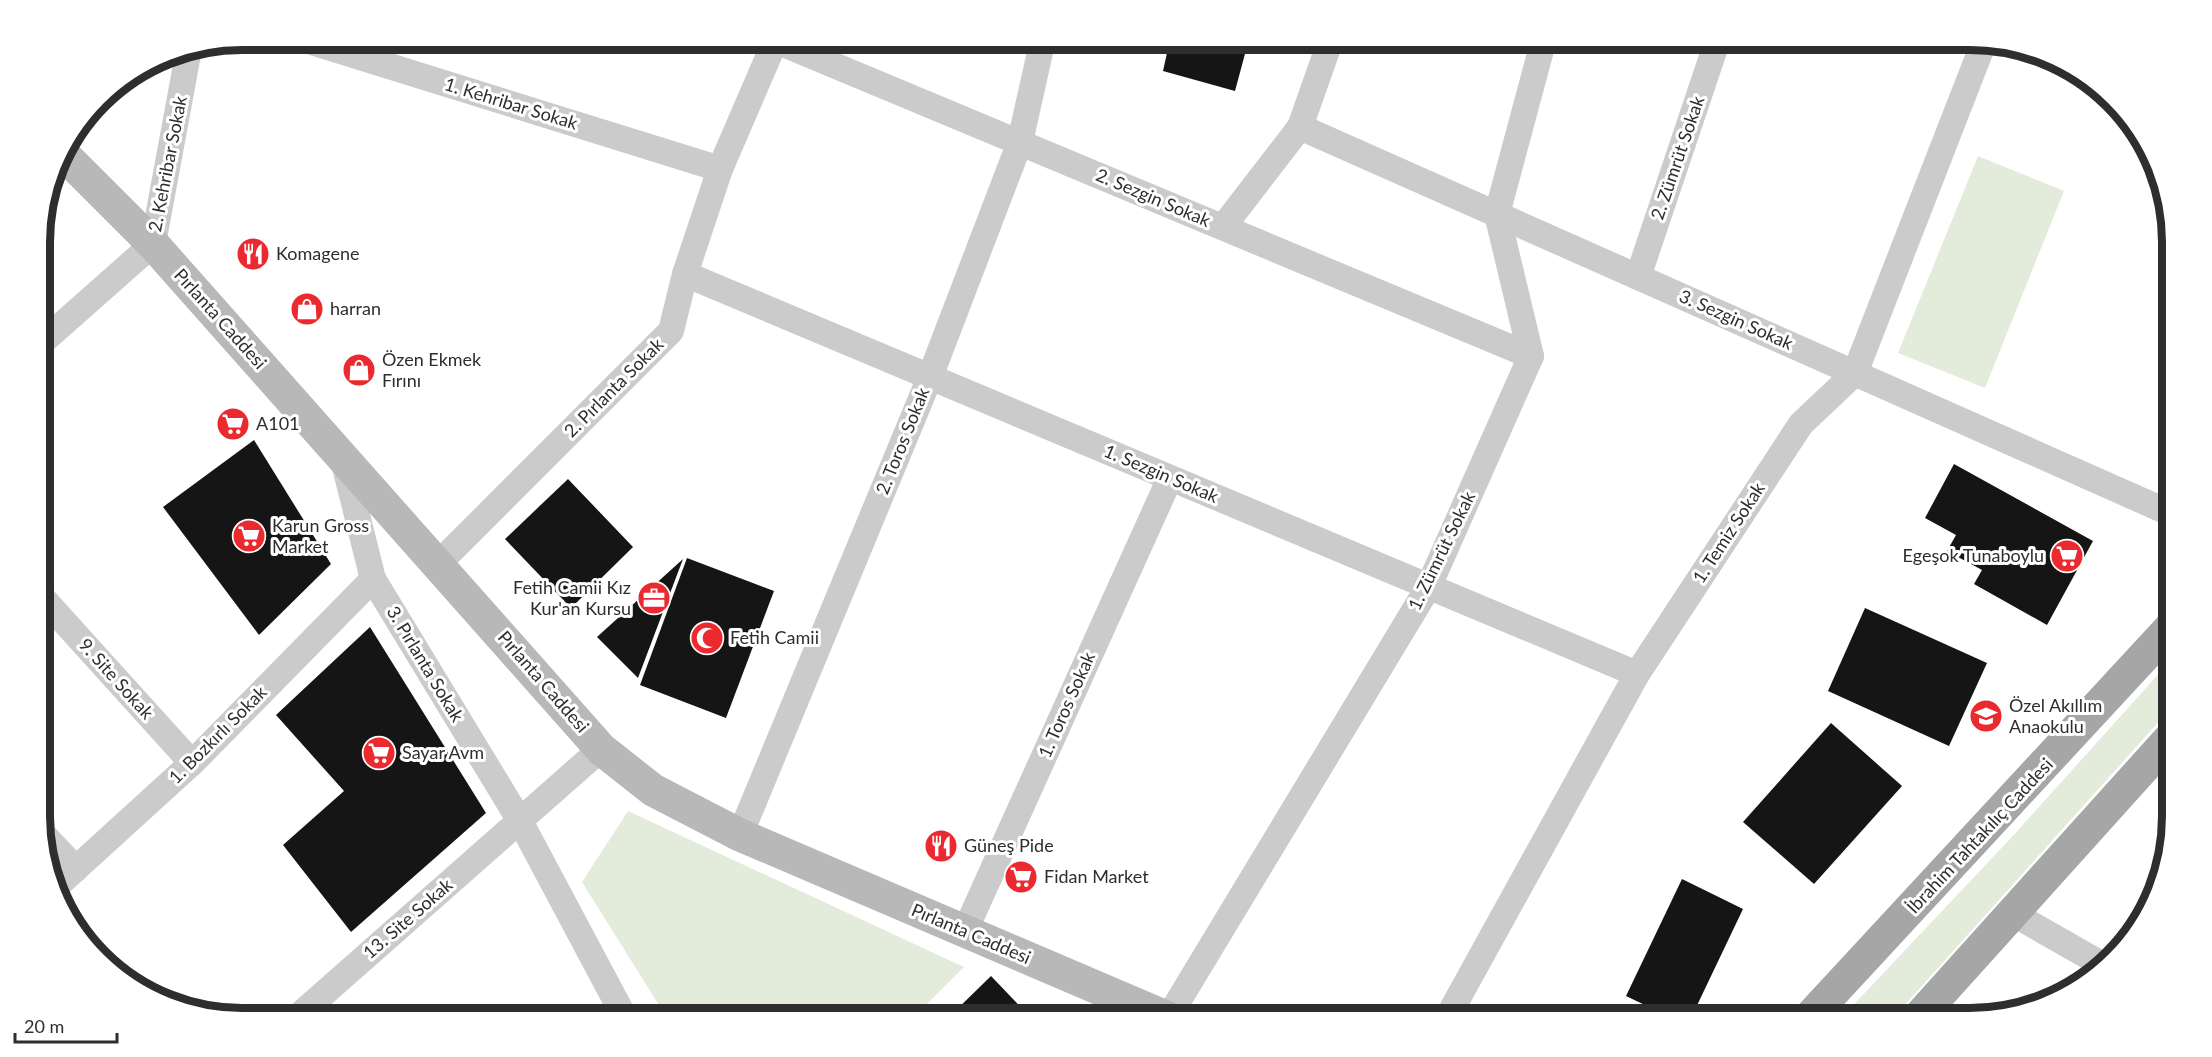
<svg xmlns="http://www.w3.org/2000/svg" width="2212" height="1057" viewBox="0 0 2212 1057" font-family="Lato,sans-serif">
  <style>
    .green { fill: #e3ecdb }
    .building { fill: #151515 }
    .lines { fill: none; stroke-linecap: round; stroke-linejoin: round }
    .street { stroke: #cbcbcb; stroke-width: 26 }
    .secondary { stroke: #b8b8b8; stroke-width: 33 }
    .primary { stroke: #a6a6a6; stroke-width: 33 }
    .labels { text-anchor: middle; stroke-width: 6; stroke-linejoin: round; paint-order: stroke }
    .street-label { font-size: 18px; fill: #2e2e2e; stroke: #fff }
    .poi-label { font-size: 18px; fill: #2e2e2e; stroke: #fff; text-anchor: start }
    .rim { fill: none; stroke: #2e2e2e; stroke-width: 8 }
  </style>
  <rect width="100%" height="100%" fill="#fff"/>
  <g class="green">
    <path d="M1978,156L2064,191L1985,388L1898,353Z"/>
    <path d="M2173,658V706L1893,1018H1841L2010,839Z"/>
    <path d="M628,811L964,967L913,1018H667L582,882Z"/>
  </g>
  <g class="building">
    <path d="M1170,39H1249L1235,91L1163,71Z"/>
    <path d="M254,440L331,564L259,635L163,507Z"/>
    <path d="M1954,464L2093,541L2047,625L1974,584L1982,570L1947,551L1956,535L1925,518Z"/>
    <path d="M568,479L633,547L571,608L505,539Z"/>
    <path d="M687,558L774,591L726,718L640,685Z"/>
    <path d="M683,559L638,678L597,637Z"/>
    <path d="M1865,608L1987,663L1949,746L1828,691Z"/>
    <path d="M370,627L486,813L351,932L283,845L344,791L276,715Z"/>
    <path d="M1831,723L1902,786L1814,884L1743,822Z"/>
    <path d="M1682,879L1743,909L1691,1018H1672L1626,996Z"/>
    <path d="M2160,879L2157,894L2139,925L2133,921Z"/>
    <path d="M991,976L1031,1018H948Z"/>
  </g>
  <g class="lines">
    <g class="street">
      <path d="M302,39L720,169"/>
      <path d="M776,41L1531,356"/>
      <path d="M1300,127L2172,514"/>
      <path d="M1223,227L1300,127L1331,39"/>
      <path d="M685,274L1637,674"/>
      <path d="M1638,277L1718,39"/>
      <path d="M40,344L153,244L189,49"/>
      <path d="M343,459L373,579L520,821L625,1018"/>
      <path d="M438,564L671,331L685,274L720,169L776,39"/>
      <path d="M40,595L192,763"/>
      <path d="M41,832L76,869"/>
      <path d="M740,835L930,377L1020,142L1043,39"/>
      <path d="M58,885L192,763L373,579"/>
      <path d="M2012,913L2103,965"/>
      <path d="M965,931L1170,478"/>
      <path d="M296,1018L601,749"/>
      <path d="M1168,1018L1429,586L1531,356L1497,214L1544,39"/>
      <path d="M1447,1018L1637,674L1801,424L1855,373L1984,42"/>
    </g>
    <path class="secondary" d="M60,151L153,244L601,749L653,790L740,835L1168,1018"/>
    <g class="primary">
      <path d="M1809,1018L2172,626"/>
      <path d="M1918,1018L2173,735"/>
    </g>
  </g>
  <defs>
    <g id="restaurant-disc" transform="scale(1.725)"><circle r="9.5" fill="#eb2a2f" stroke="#fff"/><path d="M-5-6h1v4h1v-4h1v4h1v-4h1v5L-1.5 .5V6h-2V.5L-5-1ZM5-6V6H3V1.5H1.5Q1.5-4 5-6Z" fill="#fff"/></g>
    <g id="shop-disc" transform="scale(1.725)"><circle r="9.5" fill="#eb2a2f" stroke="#fff"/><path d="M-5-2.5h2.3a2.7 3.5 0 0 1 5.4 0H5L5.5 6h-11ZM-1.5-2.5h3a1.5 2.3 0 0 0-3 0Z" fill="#fff"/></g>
    <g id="supermarket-disc" transform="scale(1.725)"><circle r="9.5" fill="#eb2a2f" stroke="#fff"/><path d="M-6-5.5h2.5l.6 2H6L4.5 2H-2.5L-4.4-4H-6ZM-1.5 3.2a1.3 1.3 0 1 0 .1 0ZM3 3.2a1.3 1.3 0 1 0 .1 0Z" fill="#fff"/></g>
    <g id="office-disc" transform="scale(1.725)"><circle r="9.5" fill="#eb2a2f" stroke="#fff"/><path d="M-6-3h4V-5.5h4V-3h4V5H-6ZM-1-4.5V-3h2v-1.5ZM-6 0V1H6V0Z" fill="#fff"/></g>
    <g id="mosque-disc" transform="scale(1.725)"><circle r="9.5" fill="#eb2a2f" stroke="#fff"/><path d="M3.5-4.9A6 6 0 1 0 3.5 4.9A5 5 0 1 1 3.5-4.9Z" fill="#fff"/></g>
    <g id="school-disc" transform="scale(1.725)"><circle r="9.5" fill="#eb2a2f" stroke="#fff"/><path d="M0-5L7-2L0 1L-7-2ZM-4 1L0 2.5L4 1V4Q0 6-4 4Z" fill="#fff"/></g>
  </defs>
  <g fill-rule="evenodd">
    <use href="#restaurant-disc" x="253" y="254"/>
    <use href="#shop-disc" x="307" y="309"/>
    <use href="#shop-disc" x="359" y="370"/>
    <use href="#supermarket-disc" x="233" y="424"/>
    <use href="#supermarket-disc" x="249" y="536"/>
    <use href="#supermarket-disc" x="2067" y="556"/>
    <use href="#office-disc" x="654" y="598"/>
    <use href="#mosque-disc" x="707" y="638"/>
    <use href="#school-disc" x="1986" y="716"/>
    <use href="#supermarket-disc" x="379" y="753"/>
    <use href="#restaurant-disc" x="941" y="846"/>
    <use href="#supermarket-disc" x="1021" y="877"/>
  </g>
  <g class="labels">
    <g class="street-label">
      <text transform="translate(511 104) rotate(17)" y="6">1. Kehribar Sokak</text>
      <text transform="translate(1678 158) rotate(-71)" y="6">2. Zümrüt Sokak</text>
      <text transform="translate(168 164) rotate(-79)" y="6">2. Kehribar Sokak</text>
      <text transform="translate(1153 198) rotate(23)" y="6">2. Sezgin Sokak</text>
      <text transform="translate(220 319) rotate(48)" y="6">Pırlanta Caddesi</text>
      <text transform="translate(1736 320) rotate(24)" y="6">3. Sezgin Sokak</text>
      <text transform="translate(614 388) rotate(-45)" y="6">2. Pırlanta Sokak</text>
      <text transform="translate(903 441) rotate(-68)" y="6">2. Toros Sokak</text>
      <text transform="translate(1161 474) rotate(23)" y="6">1. Sezgin Sokak</text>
      <text transform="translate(1729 533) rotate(-57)" y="6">1. Temiz Sokak</text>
      <text transform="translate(1442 551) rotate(-64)" y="6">1. Zümrüt Sokak</text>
      <text transform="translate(425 664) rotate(59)" y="6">3. Pırlanta Sokak</text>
      <text transform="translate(116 679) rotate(48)" y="6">9. Site Sokak</text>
      <text transform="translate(543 682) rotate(49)" y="6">Pırlanta Caddesi</text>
      <text transform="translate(1067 705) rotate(-66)" y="6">1. Toros Sokak</text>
      <text transform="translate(218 735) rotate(-45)" y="6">1. Bozkırlı Sokak</text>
      <text transform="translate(1980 836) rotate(-47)" y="6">İbrahim Tahtakılıç Caddesi</text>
      <text transform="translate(408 919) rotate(-41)" y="6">13. Site Sokak</text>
      <text transform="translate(971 934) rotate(23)" y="6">Pırlanta Caddesi</text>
    </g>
    <g class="poi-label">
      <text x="276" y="260">Komagene</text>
      <text x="330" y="315">harran</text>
      <text x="382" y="366">Özen Ekmek<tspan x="382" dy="21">Fırını</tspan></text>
      <text x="256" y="430">A101</text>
      <text x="272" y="532">Karun Gross<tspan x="272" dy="21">Market</tspan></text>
      <text x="2044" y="562" text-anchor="end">Egeşok Tunaboylu</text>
      <text x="631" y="594" text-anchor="end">Fetih Camii Kız<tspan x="631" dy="21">Kur'an Kursu</tspan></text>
      <text x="730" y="644">Fetih Camii</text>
      <text x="2009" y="712">Özel Akıllım<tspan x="2009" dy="21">Anaokulu</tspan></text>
      <text x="402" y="759">Sayar Avm</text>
      <text x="964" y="852">Güneş Pide</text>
      <text x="1044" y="883">Fidan Market</text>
    </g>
  </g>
  <path d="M0 0H2212V1057H0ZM242 50H1970A192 192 0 0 1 2162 242V816A192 192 0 0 1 1970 1008H242A192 192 0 0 1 50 816V242A192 192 0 0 1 242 50Z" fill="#fff" fill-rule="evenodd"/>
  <path class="rim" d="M242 50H1970A192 192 0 0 1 2162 242V816A192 192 0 0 1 1970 1008H242A192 192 0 0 1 50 816V242A192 192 0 0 1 242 50Z"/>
  <path d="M15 1033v9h102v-9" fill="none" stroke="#2e2e2e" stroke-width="3"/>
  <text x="24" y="1033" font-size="18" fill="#2e2e2e" stroke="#ffffff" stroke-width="4.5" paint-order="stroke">20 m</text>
</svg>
